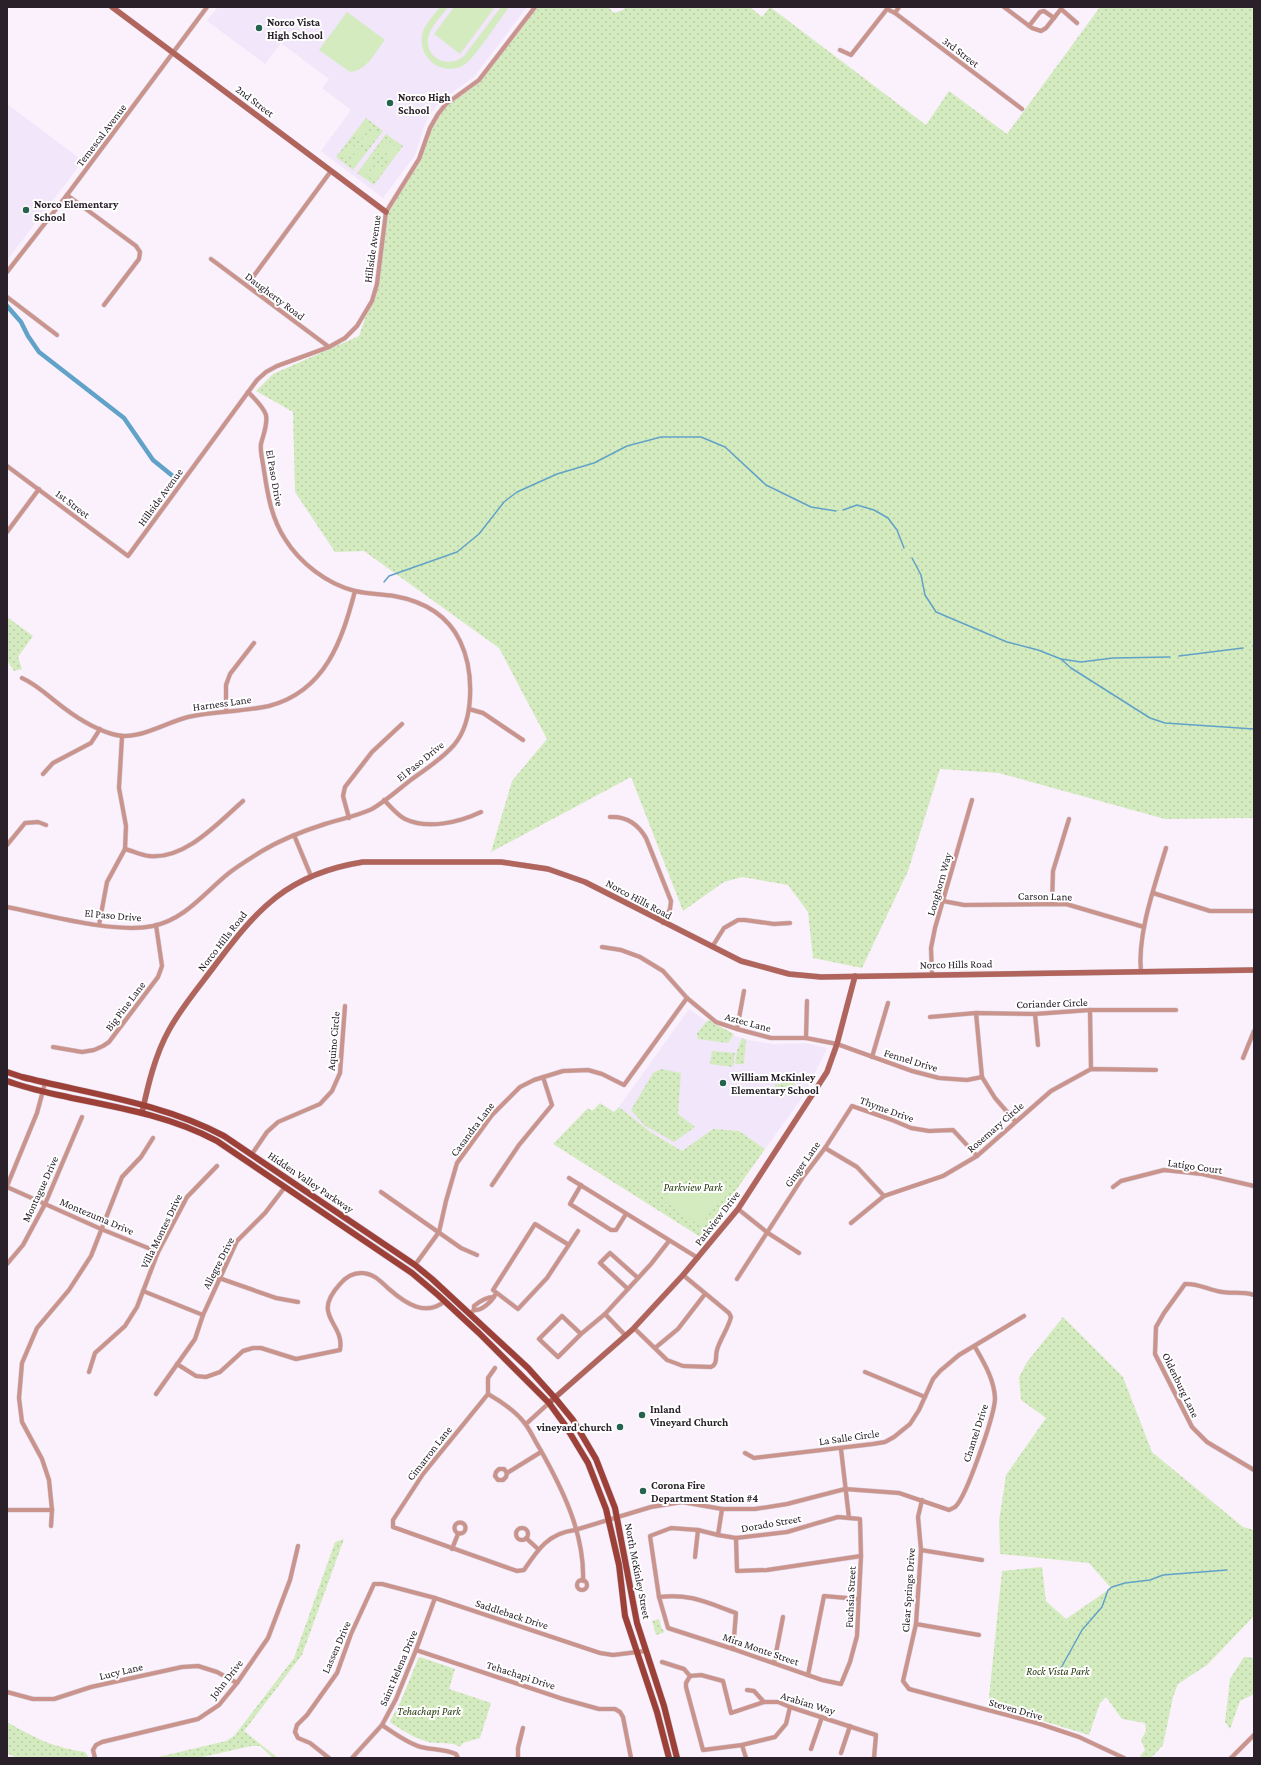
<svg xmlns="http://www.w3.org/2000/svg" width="1261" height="1765" viewBox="0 0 1261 1765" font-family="'Crimson Pro',serif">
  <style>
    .education { fill: #f2e6fa }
    .green { fill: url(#green-dots) }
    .pitch { fill: #d4ebbf }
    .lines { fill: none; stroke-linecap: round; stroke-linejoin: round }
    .stream { stroke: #61a2c8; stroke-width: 1.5 }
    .canal { stroke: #61a2c8; stroke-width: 4.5 }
    .street-casing { stroke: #d4cbd6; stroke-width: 5 }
    .secondary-casing { stroke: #d4cbd6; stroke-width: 6 }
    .primary-casing { stroke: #d4cbd6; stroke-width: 7 }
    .street { stroke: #ca948d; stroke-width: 4 }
    .secondary { stroke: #b1645b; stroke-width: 5.5 }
    .primary { stroke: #9c4038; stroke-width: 6 }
    .poi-dot { fill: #26634f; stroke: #fff; stroke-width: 1.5 }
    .labels { text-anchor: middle; stroke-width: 4; stroke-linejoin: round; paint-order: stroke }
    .poi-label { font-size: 11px; font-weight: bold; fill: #29202a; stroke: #fff; text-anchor: start }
    .street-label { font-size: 11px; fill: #29202a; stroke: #fff }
    .park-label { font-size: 11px; font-style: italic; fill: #26390e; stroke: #fff }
  </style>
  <defs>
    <pattern id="green-dots" width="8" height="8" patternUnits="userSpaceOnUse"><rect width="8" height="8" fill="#d4ebbf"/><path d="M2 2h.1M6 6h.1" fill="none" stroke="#b6c9a4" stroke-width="1.8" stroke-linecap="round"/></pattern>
  </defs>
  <rect width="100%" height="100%" fill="#faf1fc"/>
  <g class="education">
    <path d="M218,7H527L474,77L447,96L432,111L425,124L415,155L383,198L321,151L351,110L322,88L329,79L281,43L265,64L207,21Z"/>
    <path d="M7,104L83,161L7,260Z"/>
    <path d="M689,1009L706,1021L728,1034L753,1041L774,1044L805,1043L827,1048L804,1095L765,1149L739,1131L713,1129L683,1151L652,1133L619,1107Z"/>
  </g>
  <g class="green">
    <path d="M535,7H608L614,13L623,10L626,7H750L762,17L770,7L926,125L949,91L1007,134L1100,7H1254V818L1165,819L999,773L940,769L908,871L862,968L813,958L808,912L788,885L742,877L724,882L683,911L631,777L491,852L512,781L547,739L499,648L364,551L335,552L295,492L293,412L256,391L273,374L359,336L377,284L386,212L419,159L430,128L446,104L479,80Z"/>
    <path d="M366,118L383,131L353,170L336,157Z"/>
    <path d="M386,134L403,146L374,185L357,173Z"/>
    <path d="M7,617L33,636L18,657L22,669L14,671L7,660Z"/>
    <path d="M708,1020L734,1034L728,1043L698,1039L697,1033Z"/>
    <path d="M742,1038L746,1040L744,1064H735L737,1051Z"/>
    <path d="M712,1051L735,1053L733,1067L710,1064Z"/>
    <path d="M661,1069L681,1073L678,1114L695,1127L674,1142L644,1125L631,1110L653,1073Z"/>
    <path d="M793,1076L800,1077L790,1090L775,1088V1084H781L782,1082L792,1083Z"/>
    <path d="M600,1103L614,1112L619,1107L652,1133L682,1151L713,1129L739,1131L765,1149L702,1238L553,1144L588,1108L592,1111Z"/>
    <path d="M1063,1317L1123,1377L1152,1452L1243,1527L1254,1530V1616L1207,1665L1178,1684L1173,1697L1163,1745L1151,1758H1143L1140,1756L1145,1750L1141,1740L1146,1731L1145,1723L1122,1719L1106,1697L1100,1703L1089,1735L1023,1715L988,1707L1002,1571L1042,1567L1046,1601L1066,1619L1111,1588L1089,1563L1000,1554L999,1521L1006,1475L1046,1418L1021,1400L1019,1377L1027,1362Z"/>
    <path d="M344,1539L302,1655L244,1731L278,1758H273L260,1746H251L198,1758H154L226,1741L234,1736L294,1658L335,1542Z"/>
    <path d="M659,1619L662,1629L665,1632L656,1635L652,1621Z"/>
    <path d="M420,1657L455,1669L449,1689L491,1703L480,1738L463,1743L460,1747C453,1741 436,1745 425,1741C413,1737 402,1730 391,1723L390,1721L400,1703L418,1659Z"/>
    <path d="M1244,1657L1254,1658V1694L1240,1701L1230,1729L1225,1722L1230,1679Z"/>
    <path d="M7,1722C35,1738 52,1747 85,1752L89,1758H17L7,1753Z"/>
  </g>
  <g class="pitch">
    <path d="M440,7H448C442,16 430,27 428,38C425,59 449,69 464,56L501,7H509C499,20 476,57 464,65C443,77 418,59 422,35C424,25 434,15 440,7Z"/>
    <path d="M454,7H495L460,54L434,34Z"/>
    <path d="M347,12L385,40C375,52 367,71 350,72L319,50Z"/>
    <path d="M364,123L370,127L361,140L355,136Z"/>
    <path d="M373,129L379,134L369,146L363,142Z"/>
    <path d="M385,138L391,143L381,156L375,151Z"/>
    <path d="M349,143L355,147L346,160L340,156Z"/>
    <path d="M393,145L399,149L390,162L384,157Z"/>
    <path d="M358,149L364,153L354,166L348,162Z"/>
    <path d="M370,158L376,162L366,175L360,171Z"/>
    <path d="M379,164L385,169L375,182L369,177Z"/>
    <path d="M709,1181L718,1184L728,1191L700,1226L663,1200C671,1182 691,1182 709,1181Z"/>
    <path d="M439,1700H442L446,1706L440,1717L434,1715C432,1709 434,1703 439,1700Z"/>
  </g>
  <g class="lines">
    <g class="stream">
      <path d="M843,510L857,505L874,510L888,518L897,530L904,548"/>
      <path d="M912,558L921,575L925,595L936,612L1007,642L1038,650L1061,659L1081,662L1113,658L1170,657"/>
      <path d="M384,582L389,576L457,552L479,534L504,502L517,492L557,474L594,463L627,446L661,437H701L725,447L766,485L811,507L836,511"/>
      <path d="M1253,646H1254"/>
      <path d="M1179,656L1243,648"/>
      <path d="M1061,659L1071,668L1150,718L1165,723L1254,729"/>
      <path d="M1061,1668L1082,1630L1102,1607L1108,1590L1112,1587L1125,1583L1150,1580L1163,1575L1227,1570"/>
    </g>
    <path class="canal" d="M7,306L21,322L28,336L39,352L124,418L153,460L174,477"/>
    <g class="street-casing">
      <g id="street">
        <path d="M899,7L895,13L1022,109"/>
        <path d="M1004,7L1032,28L1041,31L1046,28L1061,9L1077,23"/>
        <path d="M1029,26L1040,12L1044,11L1054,18"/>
        <path d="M840,50L851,55L887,9L895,13"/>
        <path d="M67,195L136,246L140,252L139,259L104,305"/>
        <path d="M211,259L329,347"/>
        <path d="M7,272L67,195L207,7"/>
        <path d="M250,281L331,171"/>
        <path d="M7,297L57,335"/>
        <path d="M7,466L128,556L257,380L266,372L277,366L329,347L345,338L357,326L372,301L377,284L386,212L419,159L430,128L438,114L446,104L479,80L535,7"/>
        <path d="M7,532L39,489"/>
        <path d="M22,678C35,684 44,692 55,701C71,714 92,728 112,734C137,742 164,723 188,717C215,711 242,712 269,706C326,691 342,640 355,591"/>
        <path d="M469,709L483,713L523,740"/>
        <path d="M226,711V685L230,674L254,643"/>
        <path d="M43,774L53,763L91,743L100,729"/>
        <path d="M384,800C391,807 397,815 405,819C428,830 460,822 481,812"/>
        <path d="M610,817C626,816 638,824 646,838L671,901L670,909L663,923"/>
        <path d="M349,818L343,796L345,787L372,752L402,724"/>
        <path d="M294,835L311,876"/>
        <path d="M7,845L25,823L38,822L46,825"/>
        <path d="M125,849C133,851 141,855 149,856C185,860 218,823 243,801"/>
        <path d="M1153,893L1210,911H1254"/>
        <path d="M943,901L964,905L1066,904L1144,927"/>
        <path d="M1052,904L1053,871L1069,819"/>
        <path d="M7,907C48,915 114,934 153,926C186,919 205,892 229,873C239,865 251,858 262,851C282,839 303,831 325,824C341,819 357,816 372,809C386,801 399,789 412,779C426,769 442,759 454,745C475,720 474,670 460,641C447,614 422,601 394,596C381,594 368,594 355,591C327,584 300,563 285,539C270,516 267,490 263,464C262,458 260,450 261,444C263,435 268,425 266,415C263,406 255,399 248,392"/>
        <path d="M99,925L107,882L125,849L126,826L119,788L122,737"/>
        <path d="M602,947L621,950L640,957L663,971L687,998L716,1022L737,1029L771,1038H806L837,1044L912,1071L939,1078L967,1080L982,1077"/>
        <path d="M712,947L724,928L738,920H745L774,924L790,923"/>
        <path d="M1141,972C1137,934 1155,885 1166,848"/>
        <path d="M932,975L931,948L935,928L972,800"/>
        <path d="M1090,1010L1091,1069"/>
        <path d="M976,1013L982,1077L995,1098L1015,1121"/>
        <path d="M1035,1014L1038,1045"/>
        <path d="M930,1017L976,1013L1035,1014L1090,1010H1176"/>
        <path d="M737,1029L744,991"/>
        <path d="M806,1038L807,1001"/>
        <path d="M53,1047L82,1052L94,1050L103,1046L109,1042L158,977L162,966L156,925"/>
        <path d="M872,1057L888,1003"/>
        <path d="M1243,1058L1254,1031"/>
        <path d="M825,1148L857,1167L884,1196"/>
        <path d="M252,1154L267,1132L278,1122L320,1104L332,1091L340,1073L345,1006"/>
        <path d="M569,1178L698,1258"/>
        <path d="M492,1185L519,1145L552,1105L543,1077"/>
        <path d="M581,1185L570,1204L611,1230H616L626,1214"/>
        <path d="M7,1186L37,1113L45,1083"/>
        <path d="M7,1187L101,1229L158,1252"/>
        <path d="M1113,1187L1121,1181L1164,1170L1202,1174L1254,1186"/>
        <path d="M381,1192L461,1248L477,1255"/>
        <path d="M738,1209L768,1233L799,1253"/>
        <path d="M851,1223L884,1196L943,1176L977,1156L1051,1091L1091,1069L1156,1070"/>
        <path d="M569,1245L535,1224L493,1290L518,1309L547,1278L578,1231"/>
        <path d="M7,1264L23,1245L45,1204L82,1117"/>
        <path d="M415,1265L439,1232L446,1201L457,1163L492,1115L520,1087L534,1080L563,1071L588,1070L602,1074L624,1085L687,998"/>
        <path d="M219,1278L276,1298L298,1302"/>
        <path d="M737,1279L803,1177L825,1148L852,1106L892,1120L911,1128L929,1131L953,1130L977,1156"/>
        <path d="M628,1289L600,1263L610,1253L638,1278"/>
        <path d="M143,1291L203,1315"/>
        <path d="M1254,1295C1243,1291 1233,1294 1222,1292C1209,1290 1198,1283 1185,1284L1164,1313L1156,1327L1155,1354L1192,1427L1207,1442L1254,1470"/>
        <path d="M474,1310C482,1311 492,1301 495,1295"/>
        <path d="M470,1314L474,1310V1306C480,1301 486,1297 494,1297"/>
        <path d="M605,1314L626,1336"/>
        <path d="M634,1328L667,1360L683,1366L711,1367C718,1364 715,1357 717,1350C720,1339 728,1329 731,1317L729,1313L683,1275"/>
        <path d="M581,1334L562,1316L539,1339L558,1357L581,1334L605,1314L651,1264L669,1241"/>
        <path d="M655,1348L678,1329L705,1294"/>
        <path d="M177,1364L196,1376L206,1377L220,1372L243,1351L253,1348H261L296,1359L340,1350C345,1322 310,1317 340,1284C345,1278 353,1273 361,1273C374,1273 381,1282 389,1289C406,1304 426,1317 445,1301"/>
        <path d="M89,1372L95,1353L125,1326L137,1307L158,1252L187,1197L217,1166"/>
        <path d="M865,1372L925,1397"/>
        <path d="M156,1394L195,1339L203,1315L237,1241L265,1213L285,1187"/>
        <path d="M488,1394L423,1474L393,1520V1527L517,1571L524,1570C538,1549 549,1533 575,1530L651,1507L682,1502L722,1509H755L787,1504L845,1489L899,1493L949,1510C951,1509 953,1508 955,1507C966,1498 995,1414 995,1398C994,1379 984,1363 975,1347"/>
        <path d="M488,1394C502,1402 517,1412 526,1425C531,1432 535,1441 540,1449C562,1488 585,1534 583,1581"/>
        <path d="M488,1394V1378L495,1368"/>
        <path d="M526,1424L549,1403"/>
        <path d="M841,1449L849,1518"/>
        <path d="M745,1453L754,1458L873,1444L885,1442L894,1437L910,1424L919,1410L933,1379L940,1371L959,1355L1024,1316"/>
        <path d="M507,1473L504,1469H499L496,1472L495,1476L498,1480H503L506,1477L507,1473L541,1452"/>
        <path d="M922,1500L918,1517L921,1550L916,1624L903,1681L909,1689L1037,1723L1079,1737L1124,1758"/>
        <path d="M7,1510H52"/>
        <path d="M838,1517L860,1519L861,1556L857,1636L850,1662L841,1684L822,1680L733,1649L668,1628L659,1597L650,1536L671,1528L698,1530L718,1535L736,1538L787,1532Z"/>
        <circle cx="460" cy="1528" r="5.5"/>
        <path d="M51,1526L52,1510L49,1480L42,1459L22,1422L19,1398L22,1363L37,1328L69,1290L91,1256L122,1177L141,1157L153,1138"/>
        <circle cx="522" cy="1534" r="6"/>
        <path d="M718,1535L722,1509"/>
        <path d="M526,1538L538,1549"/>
        <path d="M736,1538L737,1571L767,1570L861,1556"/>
        <path d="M452,1549L458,1534"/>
        <path d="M921,1550L982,1560"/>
        <path d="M695,1557L698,1530"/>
        <circle cx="582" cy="1585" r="5"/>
        <path d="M659,1597C690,1593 708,1603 736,1613L733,1649"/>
        <path d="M916,1624L979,1635"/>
        <path d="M416,1650L563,1699L599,1709H615L620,1712L623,1717L631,1758"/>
        <path d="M662,1662L684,1669L690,1676"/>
        <path d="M774,1663L783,1617"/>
        <path d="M808,1675L824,1596L858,1599"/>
        <path d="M690,1676L701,1675L723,1681L731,1713L764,1702H778L790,1707L876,1735L874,1758"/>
        <path d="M690,1676L686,1683V1687L703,1750L742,1745L775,1737L786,1724L790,1707"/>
        <path d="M747,1690L754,1691L764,1702"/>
        <path d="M7,1692L33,1699H54L91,1687L182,1667L198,1666L217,1672L237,1683"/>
        <path d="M382,1725C394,1733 407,1743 421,1747C433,1750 445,1749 456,1754L458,1758"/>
        <path d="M742,1745L746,1758"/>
        <path d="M811,1749L822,1717"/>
        <path d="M841,1753L850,1726"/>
        <path d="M95,1758L93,1750L96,1745L102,1742L198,1719L219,1705L237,1683L268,1638L290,1580L298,1546"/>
        <path d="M329,1758L310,1743L298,1738L295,1732L297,1725L307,1715L337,1673L351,1634L374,1584H382L435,1598L600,1653L613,1655L645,1651"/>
        <path d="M352,1758L382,1725L396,1699L416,1650L435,1598"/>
        <path d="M518,1758V1748L523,1728"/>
        <path d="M1231,1758L1254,1735"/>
      </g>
    </g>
    <g class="secondary-casing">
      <g id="secondary">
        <path d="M112,7L386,212"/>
        <path d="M142,1113C148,1085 155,1055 169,1030C181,1008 198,988 213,968C257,909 287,874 363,862H501L548,869L585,882L741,961L789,974L821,977L1254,970"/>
        <path d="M551,1401L632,1330L683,1275L738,1209L827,1072L837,1044L855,976"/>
      </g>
    </g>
    <g class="primary-casing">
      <g id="primary">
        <path d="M7,1072L22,1077C90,1094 162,1103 224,1136L415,1265L432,1279L528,1368L555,1398L573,1420L596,1459L615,1508L637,1623L664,1706L677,1758"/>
        <path d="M7,1081C28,1089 50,1093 72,1098C122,1108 172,1117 217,1141L412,1273L438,1295L479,1333L549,1403L565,1425L588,1463L606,1509L619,1565L625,1616L657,1712L669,1758"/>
      </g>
    </g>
    <use href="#street" class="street"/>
    <use href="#secondary" class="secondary"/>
    <use href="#primary" class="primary"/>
  </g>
  <g class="poi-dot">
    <circle cx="259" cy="28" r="4"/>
    <circle cx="390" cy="103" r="4"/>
    <circle cx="26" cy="210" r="4"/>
    <circle cx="723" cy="1083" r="4"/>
    <circle cx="642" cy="1415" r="4"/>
    <circle cx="620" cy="1427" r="4"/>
    <circle cx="643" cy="1491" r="4"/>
  </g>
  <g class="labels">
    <g class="poi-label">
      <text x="267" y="26">Norco Vista<tspan x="267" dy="13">High School</tspan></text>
      <text x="398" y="101">Norco High<tspan x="398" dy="13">School</tspan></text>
      <text x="34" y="208">Norco Elementary<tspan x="34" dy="13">School</tspan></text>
      <text x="731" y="1081">William McKinley<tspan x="731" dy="13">Elementary School</tspan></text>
      <text x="650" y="1413">Inland<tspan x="650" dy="13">Vineyard Church</tspan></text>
      <text x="612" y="1431" text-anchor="end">vineyard church</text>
      <text x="651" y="1489">Corona Fire<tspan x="651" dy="13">Department Station #4</tspan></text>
    </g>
    <g class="street-label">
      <text transform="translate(961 52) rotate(37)" y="4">3rd Street</text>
      <text transform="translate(255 101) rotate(37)" y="4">2nd Street</text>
      <text transform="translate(101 135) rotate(-53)" y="4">Temescal Avenue</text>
      <text transform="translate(372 249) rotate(-82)" y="4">Hillside Avenue</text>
      <text transform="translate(275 296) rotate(37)" y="4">Daugherty Road</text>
      <text transform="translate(275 478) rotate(80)" y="4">El Paso Drive</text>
      <text transform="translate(160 497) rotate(-54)" y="4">Hillside Avenue</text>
      <text transform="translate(73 504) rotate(37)" y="4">1st Street</text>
      <text transform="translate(222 703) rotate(-8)" y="4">Harness Lane</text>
      <text transform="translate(420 761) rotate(-39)" y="4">El Paso Drive</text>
      <text transform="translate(939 884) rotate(-74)" y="4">Longhorn Way</text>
      <text transform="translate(1045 896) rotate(1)" y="4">Carson Lane</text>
      <text transform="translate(639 899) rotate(28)" y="4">Norco Hills Road</text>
      <text transform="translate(113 915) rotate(5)" y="4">El Paso Drive</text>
      <text transform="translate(222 941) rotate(-52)" y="4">Norco Hills Road</text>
      <text transform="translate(956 964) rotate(-1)" y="4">Norco Hills Road</text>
      <text transform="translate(1052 1003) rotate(-2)" y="4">Coriander Circle</text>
      <text transform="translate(125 1006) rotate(-53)" y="4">Big Pine Lane</text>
      <text transform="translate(748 1022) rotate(15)" y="4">Aztec Lane</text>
      <text transform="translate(333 1041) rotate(-85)" y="4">Aquino Circle</text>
      <text transform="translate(911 1060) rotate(17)" y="4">Fennel Drive</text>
      <text transform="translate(887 1109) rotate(20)" y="4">Thyme Drive</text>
      <text transform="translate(995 1127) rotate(-41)" y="4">Rosemary Circle</text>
      <text transform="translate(472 1129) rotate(-53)" y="4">Casandra Lane</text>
      <text transform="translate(802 1164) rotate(-55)" y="4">Ginger Lane</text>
      <text transform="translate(1195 1166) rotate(8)" y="4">Latigo Court</text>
      <text transform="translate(311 1182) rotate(34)" y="4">Hidden Valley Parkway</text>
      <text transform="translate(40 1189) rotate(-65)" y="4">Montague Drive</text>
      <text transform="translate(97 1216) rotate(23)" y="4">Montezuma Drive</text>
      <text transform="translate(717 1218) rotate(-52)" y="4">Parkview Drive</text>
      <text transform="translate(161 1231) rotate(-64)" y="4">Villa Montes Drive</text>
      <text transform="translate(218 1263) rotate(-63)" y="4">Allegre Drive</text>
      <text transform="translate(1181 1385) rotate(64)" y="4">Oldenburg Lane</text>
      <text transform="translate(975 1433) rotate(-72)" y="4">Chantel Drive</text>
      <text transform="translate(849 1437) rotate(-8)" y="4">La Salle Circle</text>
      <text transform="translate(429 1453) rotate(-52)" y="4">Cimarron Lane</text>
      <text transform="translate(771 1523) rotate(-10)" y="4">Dorado Street</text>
      <text transform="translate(638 1571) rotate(79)" y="4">North McKinley Street</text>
      <text transform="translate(908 1590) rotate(-86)" y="4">Clear Springs Drive</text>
      <text transform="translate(850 1597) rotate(-87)" y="4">Fuchsia Street</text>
      <text transform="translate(512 1614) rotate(18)" y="4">Saddleback Drive</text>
      <text transform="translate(336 1647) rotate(-66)" y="4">Lassen Drive</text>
      <text transform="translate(761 1649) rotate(19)" y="4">Mira Monte Street</text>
      <text transform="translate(398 1668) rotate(-67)" y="4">Saint Helena Drive</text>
      <text transform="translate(121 1671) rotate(-13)" y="4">Lucy Lane</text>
      <text transform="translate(521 1675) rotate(18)" y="4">Tehachapi Drive</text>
      <text transform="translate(226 1679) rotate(-52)" y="4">John Drive</text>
      <text transform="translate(808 1703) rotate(17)" y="4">Arabian Way</text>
      <text transform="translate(1016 1709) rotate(16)" y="4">Steven Drive</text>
    </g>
    <g class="park-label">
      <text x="693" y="1191">Parkview Park</text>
      <text x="1058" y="1675">Rock Vista Park</text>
      <text x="429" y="1715">Tehachapi Park</text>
    </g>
  </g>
  <rect width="1261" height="1765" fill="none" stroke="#29202a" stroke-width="16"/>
</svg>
